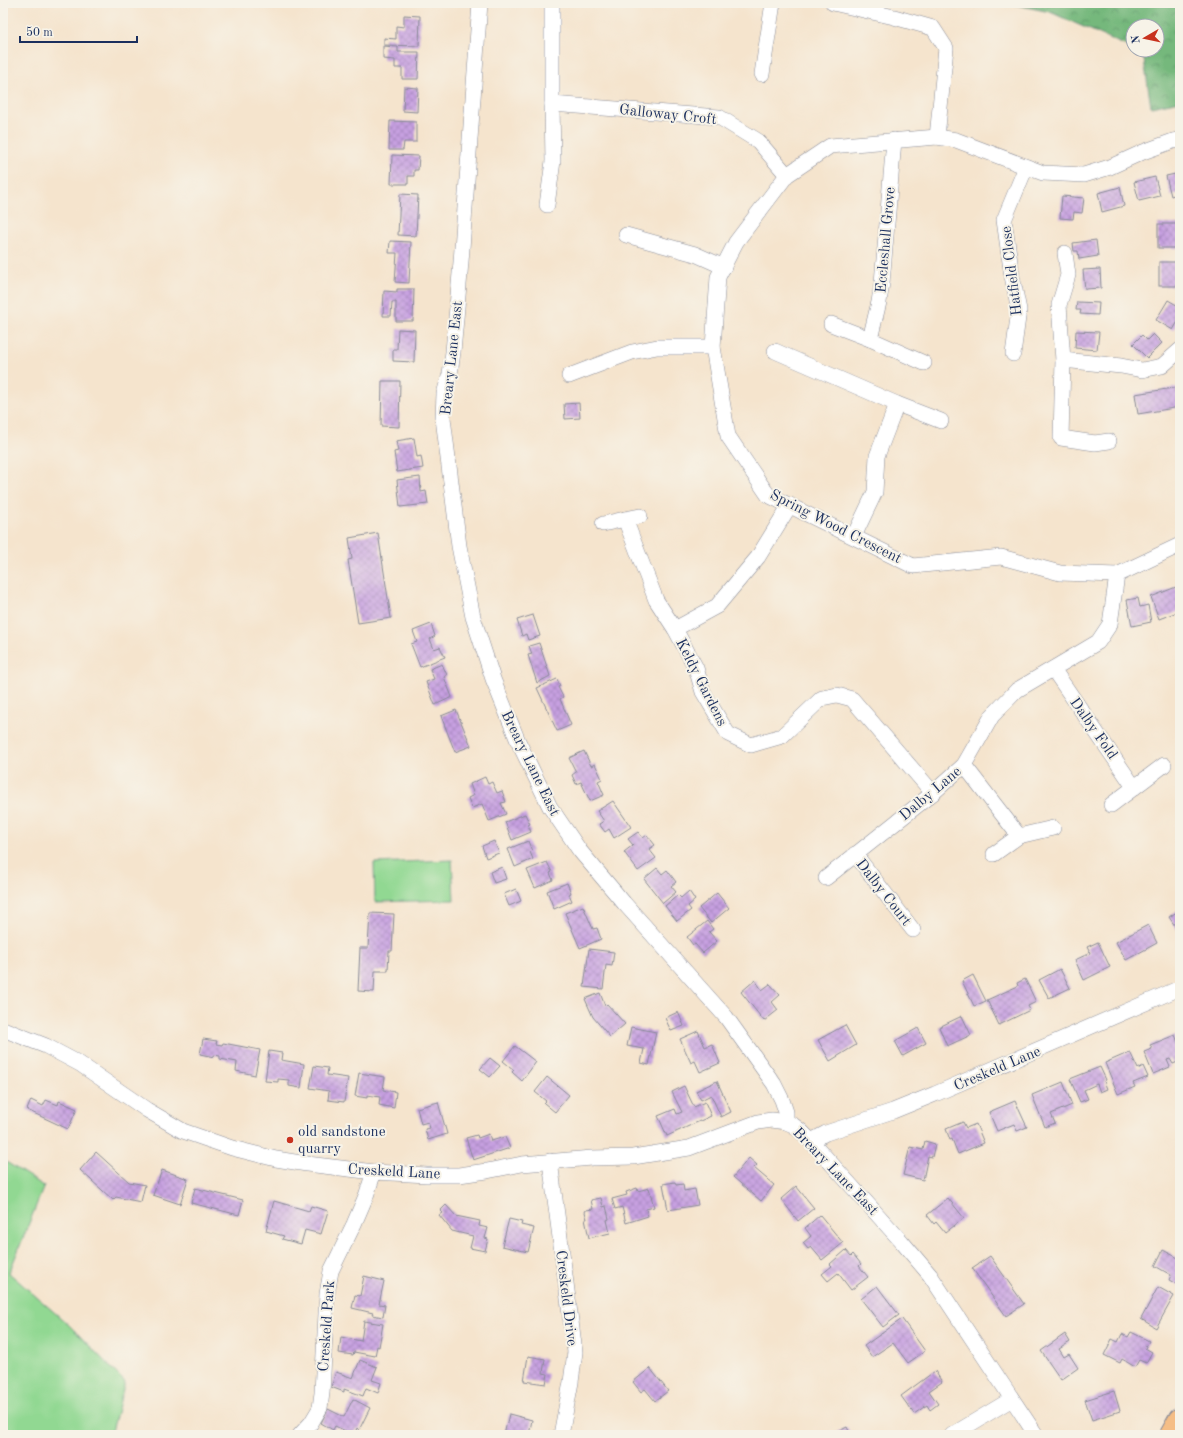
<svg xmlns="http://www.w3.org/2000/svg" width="1183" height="1438" viewBox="0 0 1183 1438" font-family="'Old Standard TT',serif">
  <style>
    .grass { fill: #91d892; stroke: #568478 }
    .forest { fill: url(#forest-crowns); stroke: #48746d }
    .building { fill: url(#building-cross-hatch) }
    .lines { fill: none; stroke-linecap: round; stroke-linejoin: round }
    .minor-casing { stroke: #888a96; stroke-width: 16 }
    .trunk-casing { stroke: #888a96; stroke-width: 24 }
    .minor { stroke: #fff; stroke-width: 15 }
    .trunk { stroke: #f5be86; stroke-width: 22 }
    .poi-dot { fill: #c8321e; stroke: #f7f3e8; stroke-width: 1.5 }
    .labels { text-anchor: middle; stroke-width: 4; stroke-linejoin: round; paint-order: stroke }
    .street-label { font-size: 15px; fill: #1b2f5e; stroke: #f7f3e8 }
    .poi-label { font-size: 15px; fill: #1b2f5e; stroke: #f7f3e8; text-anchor: start }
  </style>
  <defs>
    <pattern id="forest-crowns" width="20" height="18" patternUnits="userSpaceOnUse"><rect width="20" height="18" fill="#74b87c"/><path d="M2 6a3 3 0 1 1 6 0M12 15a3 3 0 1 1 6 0" fill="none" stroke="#5e9669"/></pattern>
    <pattern id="building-cross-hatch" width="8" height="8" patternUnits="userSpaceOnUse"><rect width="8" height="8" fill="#c7a0e1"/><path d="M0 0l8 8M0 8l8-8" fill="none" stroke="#a183ba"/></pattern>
  </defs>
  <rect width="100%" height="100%" fill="#f7f3e8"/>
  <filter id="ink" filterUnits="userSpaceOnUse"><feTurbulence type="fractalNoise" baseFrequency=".025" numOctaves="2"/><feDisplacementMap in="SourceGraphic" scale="8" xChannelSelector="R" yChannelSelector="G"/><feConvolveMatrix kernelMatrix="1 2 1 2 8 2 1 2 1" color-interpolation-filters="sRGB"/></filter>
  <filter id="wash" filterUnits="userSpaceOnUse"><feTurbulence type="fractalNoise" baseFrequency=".012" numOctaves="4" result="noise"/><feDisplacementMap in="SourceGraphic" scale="16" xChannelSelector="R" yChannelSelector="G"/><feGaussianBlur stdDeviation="0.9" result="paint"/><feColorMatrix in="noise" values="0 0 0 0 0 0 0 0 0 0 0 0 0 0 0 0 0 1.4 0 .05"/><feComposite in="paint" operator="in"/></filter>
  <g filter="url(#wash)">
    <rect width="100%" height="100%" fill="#f5e4cd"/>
    <g class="grass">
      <path d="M452,860L454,900L375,902L374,863Z"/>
      <path d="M3,1160L44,1186L9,1273L69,1325L125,1382L111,1435H3Z"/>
    </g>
    <path class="forest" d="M1007,3H1180V101L1151,107L1143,53L1136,50H1157V26H1133V49L1050,12Z"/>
    <g id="blocks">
      <g class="building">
        <path d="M404,15L420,16L419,46L384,45V38L396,39V26L404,27Z"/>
        <path d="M383,46L398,47V52H419L418,79H402V68H395V60L383,59Z"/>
        <path d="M404,87L418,88L417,112L403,111Z"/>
        <path d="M390,121L416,122V142H404L403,150H389Z"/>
        <path d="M392,155L419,156L418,170H414V176H408V184H391Z"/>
        <path d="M1180,173V193L1171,196L1166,176Z"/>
        <path d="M1155,177L1160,196L1139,201L1134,182Z"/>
        <path d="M1120,187L1124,206L1102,212L1098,193Z"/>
        <path d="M400,194L418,195L416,236L398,235Z"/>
        <path d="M1062,196L1084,198L1082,213L1074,212L1073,219L1060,218Z"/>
        <rect x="1158" y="224" width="22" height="24"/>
        <path d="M1096,240L1098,256L1079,259L1078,251H1074L1073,243Z"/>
        <path d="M390,241L411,242L409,283L395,282L397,253H389Z"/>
        <rect x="1159" y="262" width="21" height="24"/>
        <path d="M1100,269L1101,288L1085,289L1083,270Z"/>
        <path d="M397,289H414L413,321H396V302H392L391,316H383L384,291L397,292Z"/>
        <path d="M1168,300L1180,307V318L1173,330L1156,320Z"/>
        <path d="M1077,302L1099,303L1098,315L1080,314L1081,310H1076Z"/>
        <path d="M398,329L415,330L414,362L393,361V349H397Z"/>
        <path d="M1076,331L1099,332L1097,350L1075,348Z"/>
        <path d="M1153,334L1162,343L1147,358L1133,344L1142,335L1147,340Z"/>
        <path d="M382,381H400L399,427L381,426Z"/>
        <path d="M1180,387V407L1138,414L1135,394Z"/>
        <path d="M579,403L580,418L565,419L564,404Z"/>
        <path d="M414,438L417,457L421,456L423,468L397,472L394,452L398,451L396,441Z"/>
        <path d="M420,477L421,492L426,491L428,504L400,507L397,480Z"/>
        <path d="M378,533L391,618L358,623L348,560L352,559L349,538Z"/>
        <path d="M1176,587L1180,597V611L1159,619L1151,597Z"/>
        <path d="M1138,598L1140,607L1148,605L1151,622L1132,626L1127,600Z"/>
        <path d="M533,615L540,636L528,640L526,634L522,636L517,620Z"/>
        <path d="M431,624L435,636L430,639L434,649L440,647L445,657L420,667L411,644L417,642L413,631Z"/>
        <path d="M539,643L550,676L537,683L528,655L532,654L529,646Z"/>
        <path d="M442,664L447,675L444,677L452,697L435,705L426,682L434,679L430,669Z"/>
        <path d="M557,679L560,686L558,687L563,697L560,699L571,725L557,731L537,688Z"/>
        <path d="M456,710L471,746L455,752L441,716Z"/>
        <path d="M584,751L591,766L595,764L602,779L598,781L604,795L590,801L581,782L576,784L572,775L576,772L569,758Z"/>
        <path d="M485,777L488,784L492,782L497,793L502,791L506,802L501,803L506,814L489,821L482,804L472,808L468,798L474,795L470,784Z"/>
        <path d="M613,801L631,827L614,838L609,829L605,832L599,824L604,821L597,811Z"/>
        <path d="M525,814L530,824L528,825L531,832L512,840L505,822Z"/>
        <path d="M638,832L643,838L647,835L655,845L649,849L656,858L638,871L624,852L633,845L628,839Z"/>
        <path d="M494,841L499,853L486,858L482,846Z"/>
        <path d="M528,841L532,851L530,852L533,859L515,867L508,849Z"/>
        <path d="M547,862L552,872L550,873L553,880L535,888L527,870Z"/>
        <path d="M502,867L506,879L494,883L490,872Z"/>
        <path d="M657,868L662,874L667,870L676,882L671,886L676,892L663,903L644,879Z"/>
        <path d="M567,883L571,893L569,894L572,901L554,909L547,891Z"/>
        <path d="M516,889L521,901L509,906L504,894Z"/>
        <path d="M689,891L695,900L688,906L691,910L677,921L665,906L678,895L681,898Z"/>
        <path d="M717,893L729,908L711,923L699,908Z"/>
        <path d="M583,906L593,929L597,928L601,939L580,948L565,913Z"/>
        <path d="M1180,910V931L1179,932L1169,917Z"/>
        <path d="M370,913L394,914L392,951H389L388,971H375L374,992L358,991L360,948H368Z"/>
        <path d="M707,921L713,929L709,932L717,941L703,953L695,944L693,945L687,937Z"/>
        <path d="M1148,925L1157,943L1126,960L1116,942Z"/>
        <path d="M1098,942L1110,967L1084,980L1075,960L1090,953L1087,947Z"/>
        <path d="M589,949L614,952L612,966L606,965L603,989L584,987Z"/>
        <path d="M1060,969L1070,988L1049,998L1039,980Z"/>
        <path d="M973,975L986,1001L974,1006L962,981Z"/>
        <path d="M1025,979L1036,1002L1028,1006L1030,1010L999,1025L987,1000L1018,986L1017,983Z"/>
        <path d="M755,980L762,990L770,984L780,995L772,1002L778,1010L764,1021L741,992Z"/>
        <path d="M600,993L605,1006L607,1004L625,1024L610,1037L593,1017L585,999Z"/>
        <path d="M678,1012L684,1026L671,1031L665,1018Z"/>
        <path d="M962,1016L971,1035L947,1046L939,1027Z"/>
        <path d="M845,1025L856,1045L830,1061L818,1040Z"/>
        <path d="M631,1027L656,1032L649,1065L641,1063L644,1049L627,1046Z"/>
        <path d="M918,1028L926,1043L903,1056L895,1041Z"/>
        <path d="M698,1031L705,1047L712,1044L720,1063L700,1072L695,1061L691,1063L680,1039Z"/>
        <path d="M1175,1035L1180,1047V1061L1173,1064L1170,1059L1167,1060L1170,1067L1153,1074L1144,1052L1152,1049L1150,1045Z"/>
        <path d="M203,1039L217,1041L216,1044L222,1045L223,1043L260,1050L255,1075L236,1071L237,1062L220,1059V1056L214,1055V1057L200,1054Z"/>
        <path d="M515,1046L536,1062L522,1081L512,1072L514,1070L503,1061Z"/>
        <path d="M269,1051L282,1053L281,1060L304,1064L301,1088L289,1086V1080L278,1079V1082L265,1081Z"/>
        <path d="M1130,1052L1138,1069L1143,1066L1148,1077L1133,1083L1135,1087L1118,1094L1105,1063Z"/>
        <path d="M490,1058L500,1066L490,1077L480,1069Z"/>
        <path d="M314,1066L328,1068L327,1075L348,1078L344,1102L328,1100L329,1091L310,1088Z"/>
        <path d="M1100,1067L1106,1080L1104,1081L1107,1089L1100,1092L1097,1084L1084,1090L1088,1099L1080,1102L1070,1079Z"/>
        <path d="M359,1073L385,1077L383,1090L396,1092L394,1108L379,1105L380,1097L367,1095V1098L355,1096Z"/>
        <path d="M547,1077L569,1095L555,1112L544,1103L546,1101L535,1092Z"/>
        <path d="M717,1081L731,1112L721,1117L711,1095L701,1100L696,1091Z"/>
        <path d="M1063,1082L1072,1105L1051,1114L1055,1123L1045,1127L1032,1095Z"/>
        <path d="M684,1086L694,1107L705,1102L711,1116L667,1136L658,1116L675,1109L677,1114L682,1112L672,1092Z"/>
        <path d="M31,1100L43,1106L46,1100L58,1105L59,1101L77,1109L68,1129L27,1110Z"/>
        <path d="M1015,1101L1027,1127L1017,1131L1014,1124L997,1131L989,1112Z"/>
        <path d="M438,1102L447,1134L428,1140L425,1129L430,1128L428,1122L421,1124L417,1108Z"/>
        <path d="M963,1122L966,1128L976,1124L984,1143L958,1154L952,1139L950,1140L946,1129Z"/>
        <path d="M489,1134L491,1141L505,1137L510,1148L473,1160L466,1138L477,1135L478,1138Z"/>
        <path d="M925,1141L935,1144L932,1157L928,1156L923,1180L903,1175L910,1147L923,1150Z"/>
        <path d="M96,1152L129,1182L145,1185L141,1202L116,1197L113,1200L80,1170Z"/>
        <path d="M749,1158L757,1165L754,1168L774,1185L761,1201L733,1177Z"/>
        <path d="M162,1170L188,1179L180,1204L153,1195Z"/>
        <path d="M675,1182L676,1185L683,1184L684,1191L695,1189L698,1205L668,1210L663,1184Z"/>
        <path d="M796,1186L814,1208L798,1221L781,1199Z"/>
        <path d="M195,1188L243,1200L239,1215L191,1203Z"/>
        <path d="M637,1188L638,1191L649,1188L654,1207L646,1209L648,1216L626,1223L622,1207L615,1209L612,1199L627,1195L626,1192Z"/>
        <path d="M601,1198L603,1207L606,1206L609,1219L607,1220L610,1233L589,1238L585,1219H587L585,1212L586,1210L593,1209L591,1200Z"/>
        <path d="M948,1198L964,1218L945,1233L936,1222L934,1224L927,1215Z"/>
        <path d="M274,1201L309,1211L311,1206L328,1211L321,1234L305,1230L301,1244L282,1239L284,1236L266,1231Z"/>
        <path d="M446,1205L456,1216L480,1221L479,1226L488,1228L485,1238L488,1239L485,1251L470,1248L473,1236L452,1231L439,1215L442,1213L440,1211Z"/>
        <path d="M820,1215L843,1243L822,1260L811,1247L808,1249L803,1243L811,1236L805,1228Z"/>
        <path d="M509,1219L522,1222L521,1225L534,1228L528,1252L502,1246Z"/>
        <path d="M846,1250L851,1256L853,1254L861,1264L859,1266L868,1277L851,1290L838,1273L828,1281L822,1274L832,1266L830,1264Z"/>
        <path d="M1163,1250L1180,1259V1286L1169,1280L1171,1275L1155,1266Z"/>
        <path d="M990,1256L1024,1304L1006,1316L972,1268Z"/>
        <path d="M364,1276L384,1281L379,1304L385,1305L383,1317L372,1315L373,1313L352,1308L355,1295L360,1296Z"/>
        <path d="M877,1286L899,1315L883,1327L861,1299Z"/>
        <path d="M1158,1287L1174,1296L1156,1328L1141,1319Z"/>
        <path d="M902,1319L925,1351L908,1363L893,1343L872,1357L864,1346Z"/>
        <path d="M364,1321L383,1324L379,1347L377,1346L375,1356L354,1352L353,1355L339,1353L341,1337L361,1341Z"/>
        <path d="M1131,1332L1149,1341L1145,1348L1152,1352L1146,1363L1139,1360L1135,1367L1122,1359L1120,1363L1104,1355L1112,1339L1118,1342L1122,1334L1128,1337Z"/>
        <path d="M1065,1334L1070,1342L1059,1349L1064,1357L1069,1354L1078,1368L1061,1380L1041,1351Z"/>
        <path d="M528,1356L545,1359L543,1373L548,1374L546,1384L524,1381Z"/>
        <path d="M360,1360L377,1367L372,1380L381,1383L378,1393L366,1388L363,1396L344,1389V1392L331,1387L336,1372L353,1378Z"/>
        <path d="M650,1368L668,1391L655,1401L645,1389L641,1392L633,1382Z"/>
        <path d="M935,1371L942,1382L929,1391L938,1404L930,1410L927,1405L914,1414L901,1396Z"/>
        <path d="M1114,1391L1120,1411L1092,1420L1085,1400Z"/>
        <path d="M353,1399L370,1408L359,1430L357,1428L354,1435L335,1426L333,1430L321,1423L328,1409L344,1417Z"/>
        <path d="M509,1414L532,1420L529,1435H504Z"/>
        <path d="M847,1427L851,1435H831Z"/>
      </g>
    </g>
  </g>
  <g filter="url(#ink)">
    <use href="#blocks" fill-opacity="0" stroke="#888a96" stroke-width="1"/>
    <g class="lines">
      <g class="minor-casing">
        <g id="minor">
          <path d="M480,3L461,262L453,352L450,374L444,394L443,418L459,546L473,617L493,679L518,741L550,807L580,851L624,903L726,1017L774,1084L782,1100L786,1112V1122"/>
          <path d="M833,3L894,17L933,28L946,48L937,137"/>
          <path d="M552,7V104"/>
          <path d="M762,74L773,3"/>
          <path d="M894,140L882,283L879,302L870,339L924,363"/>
          <path d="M1180,140L1173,141L1143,152L1110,167L1084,175L1043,173L956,140L937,137L830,146L787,175L736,242L718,277L713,347L728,436L768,495L913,566L1001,557L1060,573L1117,575L1180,545"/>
          <path d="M547,205L553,161L552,104L719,117L758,141L787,175"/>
          <path d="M626,235L695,254L724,267"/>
          <path d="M1065,253L1068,275L1059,305L1063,360L1061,438L1095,443L1109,441"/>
          <path d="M831,324L870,339"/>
          <path d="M775,351L897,404L941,421"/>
          <path d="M1013,354L1019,310L1012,276L1004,220L1026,167"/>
          <path d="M1063,360L1121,366L1142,370L1162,366L1180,350"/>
          <path d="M569,376L632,352L657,347H713"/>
          <path d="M625,519L640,516"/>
          <path d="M603,524L625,519L656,600L675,629L696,668L703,692L728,734L751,745L782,736L822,698L837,695L852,699L933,793"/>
          <path d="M854,536L875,492L877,456L897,404"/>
          <path d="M675,629L717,606L758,557L790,505"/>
          <path d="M1053,669L1134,787"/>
          <path d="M964,765L1019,836L994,854"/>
          <path d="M1111,805L1164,765"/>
          <path d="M1019,836L1053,828"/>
          <path d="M855,854L913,930"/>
          <path d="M826,878L933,793L964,765L992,716L1017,690L1098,642L1110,624L1117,575"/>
          <path d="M3,1029L46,1046L80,1064L147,1110L183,1131L232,1148L276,1159L307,1164L374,1172L427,1175H459L487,1171L522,1164L592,1158L633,1157L689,1148L758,1122L772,1120L786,1122L793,1125L801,1131L811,1141L902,1242L930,1275L1036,1435"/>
          <path d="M811,1141L826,1133L893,1111L935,1094L1180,988"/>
          <path d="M550,1161L575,1352L571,1382L561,1435"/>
          <path d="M300,1435L311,1423L320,1408L322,1393L327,1294L331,1271L354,1224L366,1196L374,1172"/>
          <path d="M952,1435L1012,1399"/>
        </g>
      </g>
      <g class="trunk-casing">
        <path id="trunk" d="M1171,1435L1180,1419"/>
      </g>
      <use href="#minor" class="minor"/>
      <use href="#trunk" class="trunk"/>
    </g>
  </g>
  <circle class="poi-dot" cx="290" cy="1140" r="4"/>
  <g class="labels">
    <g class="street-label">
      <text transform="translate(668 114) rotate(6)" y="5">Galloway Croft</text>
      <text transform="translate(885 240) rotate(-85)" y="5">Eccleshall Grove</text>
      <text transform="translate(1011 271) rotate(-97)" y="5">Hatfield Close</text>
      <text transform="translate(451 358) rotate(-84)" y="5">Breary Lane East</text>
      <text transform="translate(836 526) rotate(27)" y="5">Spring Wood Crescent</text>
      <text transform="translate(702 682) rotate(63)" y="5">Keldy Gardens</text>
      <text transform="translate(1094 728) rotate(55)" y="5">Dalby Fold</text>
      <text transform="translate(531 763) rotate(64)" y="5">Breary Lane East</text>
      <text transform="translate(930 793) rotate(-40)" y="5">Dalby Lane</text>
      <text transform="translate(884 892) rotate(52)" y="5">Dalby Court</text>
      <text transform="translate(997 1068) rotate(-23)" y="5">Creskeld Lane</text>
      <text transform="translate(394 1171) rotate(3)" y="5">Creskeld Lane</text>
      <text transform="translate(836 1171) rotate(46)" y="5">Breary Lane East</text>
      <text transform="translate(567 1298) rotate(83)" y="5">Creskeld Drive</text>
      <text transform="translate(326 1326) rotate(-86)" y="5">Creskeld Park</text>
    </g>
    <g class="poi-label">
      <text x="298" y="1136">old sandstone<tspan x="298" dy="17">quarry</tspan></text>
    </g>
  </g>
  <rect width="1183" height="1438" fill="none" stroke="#f7f3e8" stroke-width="16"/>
  <g transform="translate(1145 38) rotate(261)"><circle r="19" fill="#f7f3e8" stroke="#9fa5b1"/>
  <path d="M0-3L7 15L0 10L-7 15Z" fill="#c8321e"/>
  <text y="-6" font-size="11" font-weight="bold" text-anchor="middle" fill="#1b2f5e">N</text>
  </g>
  <path d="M20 36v6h117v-6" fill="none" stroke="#1b2f5e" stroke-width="2"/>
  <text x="26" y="36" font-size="12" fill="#1b2f5e" stroke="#f7f3e8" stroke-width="3" paint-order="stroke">50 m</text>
</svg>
